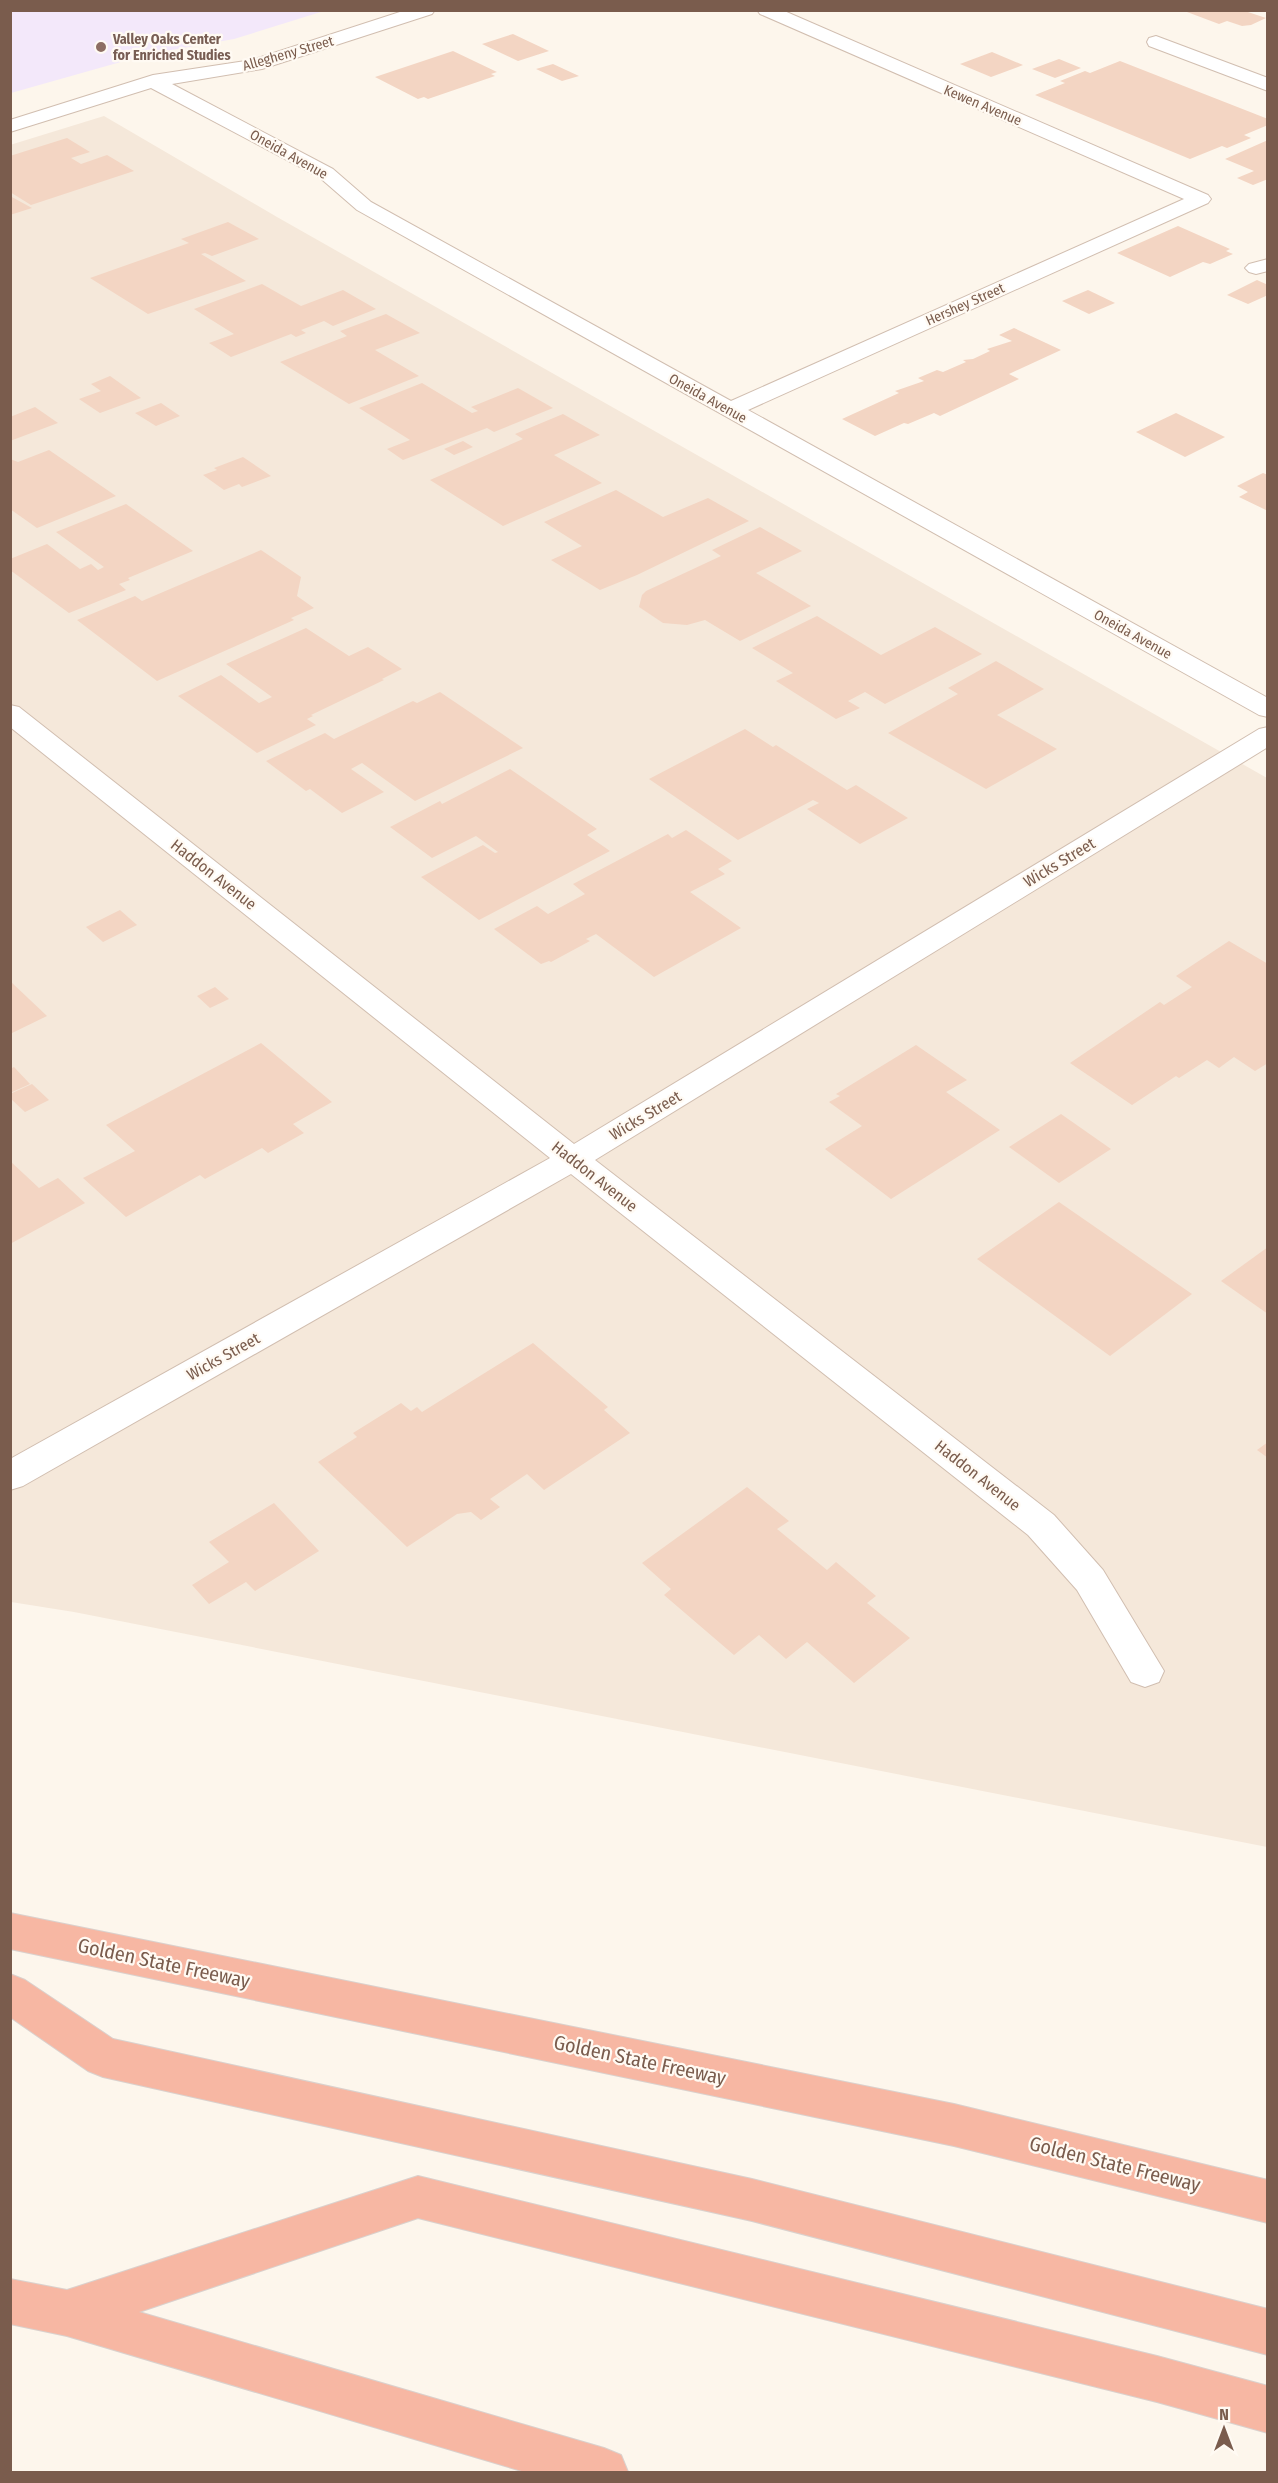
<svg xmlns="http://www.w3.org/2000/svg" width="1278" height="2483" viewBox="0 0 1278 2483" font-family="'Fira Sans Condensed',sans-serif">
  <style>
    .residential { fill: #f5e8da }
    .education { fill: #f3e8fa }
    .building { fill: #f3d5c3 }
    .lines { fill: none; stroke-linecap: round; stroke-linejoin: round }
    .service-casing { stroke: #d1beb0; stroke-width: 2 }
    .minor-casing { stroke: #d1beb0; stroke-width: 2 }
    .motorway-casing { stroke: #dad1cd; stroke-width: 2 }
    .service { fill: #fff; fill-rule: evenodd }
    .minor { fill: #fff; fill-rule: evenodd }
    .motorway { fill: #f7b7a3; fill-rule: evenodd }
    .education-dot { fill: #8d6e63; stroke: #fffaf3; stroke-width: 2 }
    .labels { text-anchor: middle; stroke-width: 4.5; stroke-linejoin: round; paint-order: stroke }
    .far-education-label { font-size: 14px; font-weight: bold; fill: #785e54; stroke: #fffaf3; text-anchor: start }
    .far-street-label { font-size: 14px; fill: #7a5c4d; stroke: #fffaf3 }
    .street-label { font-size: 16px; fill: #7a5c4d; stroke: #fffaf3 }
    .near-street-label { font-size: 20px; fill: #7a5c4d; stroke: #fffaf3 }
  </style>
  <rect width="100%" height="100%" fill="#fdf6ec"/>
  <path class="residential" d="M104,116L277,217L1267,778V1847L74,1612L11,1602L10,145Z"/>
  <path class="education" d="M11,10H324V11L234,39L149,54L11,93Z"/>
  <g class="building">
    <path d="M1190,10H1242L1266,18L1251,25L1242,26L1227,21L1219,24L1187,12Z"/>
    <path d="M513,34L549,51L518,61L482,44Z"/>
    <path d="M453,51L497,72L491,74L495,76L428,99L424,97L418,99L375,77Z"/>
    <path d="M992,52L1023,65L991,77L960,64Z"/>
    <path d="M1059,59L1081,68L1055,78L1032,69Z"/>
    <path d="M1120,61L1268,119V125L1244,135L1251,138L1227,148L1222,146L1190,159L1035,95L1065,83L1060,81L1085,71L1090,73Z"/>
    <path d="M553,64L579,76L562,81L536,69Z"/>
    <path d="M67,138L90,152L71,158L81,164L107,155L134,171L31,205L10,192V156Z"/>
    <path d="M1268,140V179L1253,185L1237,178L1254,171L1225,159Z"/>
    <path d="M10,196L32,208L10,215Z"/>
    <path d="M228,222L259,239L212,256L205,253L201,254L246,281L148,314L90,278L189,243L181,239Z"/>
    <path d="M1178,226L1230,249L1226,251L1233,254L1210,264L1203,262L1170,277L1117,253Z"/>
    <path d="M1257,280L1268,285V295L1248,304L1227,295Z"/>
    <path d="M262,284L301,306L343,290L376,309L333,326L324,321L301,330L306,333L296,337L291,334L231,357L209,343L234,334L194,309Z"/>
    <path d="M1088,290L1115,303L1089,314L1062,301Z"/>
    <path d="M386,314L420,333L375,350L419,376L349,404L280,362L347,336L340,331Z"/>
    <path d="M1014,328L1061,350L1009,374L1019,379L940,416L934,413L908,424L904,423L875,436L842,419L899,393L895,391L924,381L918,378L937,370L943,372L966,362L963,360L973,359L990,351L987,349L1012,341L999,335Z"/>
    <path d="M110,376L141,398L100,413L79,399L101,391L91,384Z"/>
    <path d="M422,383L472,413L478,411L471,407L518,388L553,408L494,432L487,428L403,460L387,449L410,440L359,408Z"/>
    <path d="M161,403L180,416L156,426L135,413Z"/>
    <path d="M35,407L58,423L10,441V417Z"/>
    <path d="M1176,413L1225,437L1185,457L1136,432Z"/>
    <path d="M563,414L600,435L554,455L602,483L503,526L430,480L523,439L515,434Z"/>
    <path d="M463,441L473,447L454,455L444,449Z"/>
    <path d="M49,450L116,496L37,528L10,509V459L18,462Z"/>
    <path d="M243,457L271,476L242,487L239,484L224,490L203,475L217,470L214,468Z"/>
    <path d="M1263,473L1268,475V511L1239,497L1248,492L1237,486Z"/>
    <path d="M616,490L663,517L708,498L749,521L637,575L600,590L551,560L582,546L544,522Z"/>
    <path d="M126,504L193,551L128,578L130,580L119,584L126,590L69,613L10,570V559L47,544L80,569L91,564L98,570L104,567L56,532Z"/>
    <path d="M760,527L802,551L756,573L811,606L740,641L705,620L687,625L663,623L639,607L642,595L646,591L721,556L712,550Z"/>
    <path d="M261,550L301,577L297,596L314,608L291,618L294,620L157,681L77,620L135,596L142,601Z"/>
    <path d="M817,616L881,655L935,627L982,654L885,704L865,692L848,701L860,708L836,719L776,681L793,673L752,648Z"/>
    <path d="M306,628L349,656L368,647L402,669L382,679L384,680L311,715L313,716L307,719L316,725L257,753L178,696L221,675L259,703L272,697L226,664Z"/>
    <path d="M996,661L1044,689L997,715L1057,749L986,789L888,733L958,694L948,688Z"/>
    <path d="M440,692L523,748L415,801L362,763L351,769L384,792L342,813L310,789L306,791L266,761L325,733L334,739L413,701L417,703Z"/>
    <path d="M745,729L773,747L776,745L847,790L856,785L908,818L860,844L807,809L819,803L813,800L738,840L649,779Z"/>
    <path d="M510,769L597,829L587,835L610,851L479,920L421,877L483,845L495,853L498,852L476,836L432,858L390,827L440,801L442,804Z"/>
    <path d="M686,830L732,861L718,869L725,874L690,892L741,928L654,977L596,934L586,939L590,941L551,962L549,961L541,964L494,929L537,906L548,914L585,894L573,884L668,834L672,838Z"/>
    <path d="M120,910L137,925L103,942L86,927Z"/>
    <path d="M1229,941L1268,964V1063L1255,1071L1234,1057L1219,1068L1207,1060L1179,1078L1176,1076L1132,1105L1070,1063L1160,1002L1164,1005L1192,987L1176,976Z"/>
    <path d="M10,981L47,1016L10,1034Z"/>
    <path d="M215,987L229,999L210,1008L197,996Z"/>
    <path d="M261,1043L332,1102L293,1124L304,1133L268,1153L262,1148L205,1179L200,1175L126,1217L83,1178L135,1151L106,1125Z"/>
    <path d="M916,1045L967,1080L946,1092L1000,1130L891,1199L825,1149L862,1126L829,1102L840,1096L836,1094Z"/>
    <path d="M14,1067L30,1084L10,1093V1069Z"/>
    <path d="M32,1084L49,1100L25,1112L10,1098V1094Z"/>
    <path d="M1061,1114L1111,1149L1059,1183L1009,1147Z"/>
    <path d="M10,1161L39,1188L58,1178L85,1203L10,1244Z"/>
    <path d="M1059,1202L1192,1294L1110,1356L977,1259Z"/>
    <path d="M1268,1247V1314L1221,1281Z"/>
    <path d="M533,1343L608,1407L604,1410L630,1433L544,1490L527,1474L490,1499L500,1507L481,1520L471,1512L457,1514L407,1547L318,1462L357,1437L353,1433L401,1403L411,1411L417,1407L422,1412Z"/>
    <path d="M1268,1442V1458L1257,1450Z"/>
    <path d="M747,1487L789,1521L777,1529L827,1570L836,1562L876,1596L867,1603L910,1638L854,1683L807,1642L786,1659L759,1635L734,1655L664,1595L671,1589L642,1563Z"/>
    <path d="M274,1503L319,1551L255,1591L246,1582L209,1604L192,1585L229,1562L209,1542Z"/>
  </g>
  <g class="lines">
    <g class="service-casing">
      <g id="service">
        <path d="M1156,36L1268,78V91L1149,46L1147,42L1149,38Z"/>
        <path d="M1268,259V271L1256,274L1249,272L1245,268L1249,264Z"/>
      </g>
    </g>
    <g class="minor-casing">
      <g id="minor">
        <path d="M406,10H435L432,14L262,69L172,84L333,169L371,202L731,401L1184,199L760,14L757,10H782L1208,195L1211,199L1208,203L748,410L1268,698V717L1259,715L357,210L319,177L151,88L10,132V120L153,75L252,60Z"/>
        <path d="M10,705L19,707L574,1144L1259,729L1268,727V747L595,1160L1054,1515L1103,1570L1164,1671L1159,1682L1145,1687L1131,1682L1077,1590L1028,1535L571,1174L23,1486L10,1490V1459L550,1158L10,727Z"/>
      </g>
    </g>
    <g class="motorway-casing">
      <g id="motorway">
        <path d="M10,1913L954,2104L1268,2180V2223L954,2146L10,1949Z"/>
        <path d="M10,1974L25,1980L113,2039L752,2179L1268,2309V2355L752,2221L103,2077L88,2071L10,2017Z"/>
        <path d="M418,2176L1157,2356L1268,2386V2433L1157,2402L418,2218L139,2312L604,2448L621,2455L628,2472H525L67,2336L10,2324V2279L67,2290Z"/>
      </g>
    </g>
    <use href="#service" class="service"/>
    <use href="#minor" class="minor"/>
    <use href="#motorway" class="motorway"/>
  </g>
  <circle class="education-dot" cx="101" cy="47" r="6"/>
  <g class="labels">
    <g class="far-education-label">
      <text x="113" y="44">Valley Oaks Center<tspan x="113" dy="16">for Enriched Studies</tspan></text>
    </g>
    <g class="far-street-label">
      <text transform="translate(288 53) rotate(-16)" y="5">Allegheny Street</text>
      <text transform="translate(983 105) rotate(23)" y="5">Kewen Avenue</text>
      <text transform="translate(289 154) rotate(29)" y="5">Oneida Avenue</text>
      <text transform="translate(965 304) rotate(-24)" y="5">Hershey Street</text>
      <text transform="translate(708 398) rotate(29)" y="5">Oneida Avenue</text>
      <text transform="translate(1133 634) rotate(29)" y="5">Oneida Avenue</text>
    </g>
    <g class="street-label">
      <text transform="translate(1059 862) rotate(-31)" y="6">Wicks Street</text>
      <text transform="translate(214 874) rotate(38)" y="6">Haddon Avenue</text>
      <text transform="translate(645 1115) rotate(-31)" y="6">Wicks Street</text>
      <text transform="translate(595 1176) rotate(38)" y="6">Haddon Avenue</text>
      <text transform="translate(223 1356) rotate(-29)" y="6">Wicks Street</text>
      <text transform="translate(978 1475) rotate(38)" y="6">Haddon Avenue</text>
    </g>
    <g class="near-street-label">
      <text transform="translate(164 1963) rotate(12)" y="7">Golden State Freeway</text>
      <text transform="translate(640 2060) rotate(12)" y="7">Golden State Freeway</text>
      <text transform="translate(1115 2164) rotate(14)" y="7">Golden State Freeway</text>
    </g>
  </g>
  <rect width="1278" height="2483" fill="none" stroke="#7a5c4d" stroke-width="24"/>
  <g transform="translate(1224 2429)" stroke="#fffaf3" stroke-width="4.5" paint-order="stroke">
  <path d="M0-4.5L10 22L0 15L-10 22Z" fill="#7a5c4d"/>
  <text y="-9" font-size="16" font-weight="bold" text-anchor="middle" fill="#7a5c4d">N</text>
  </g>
</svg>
